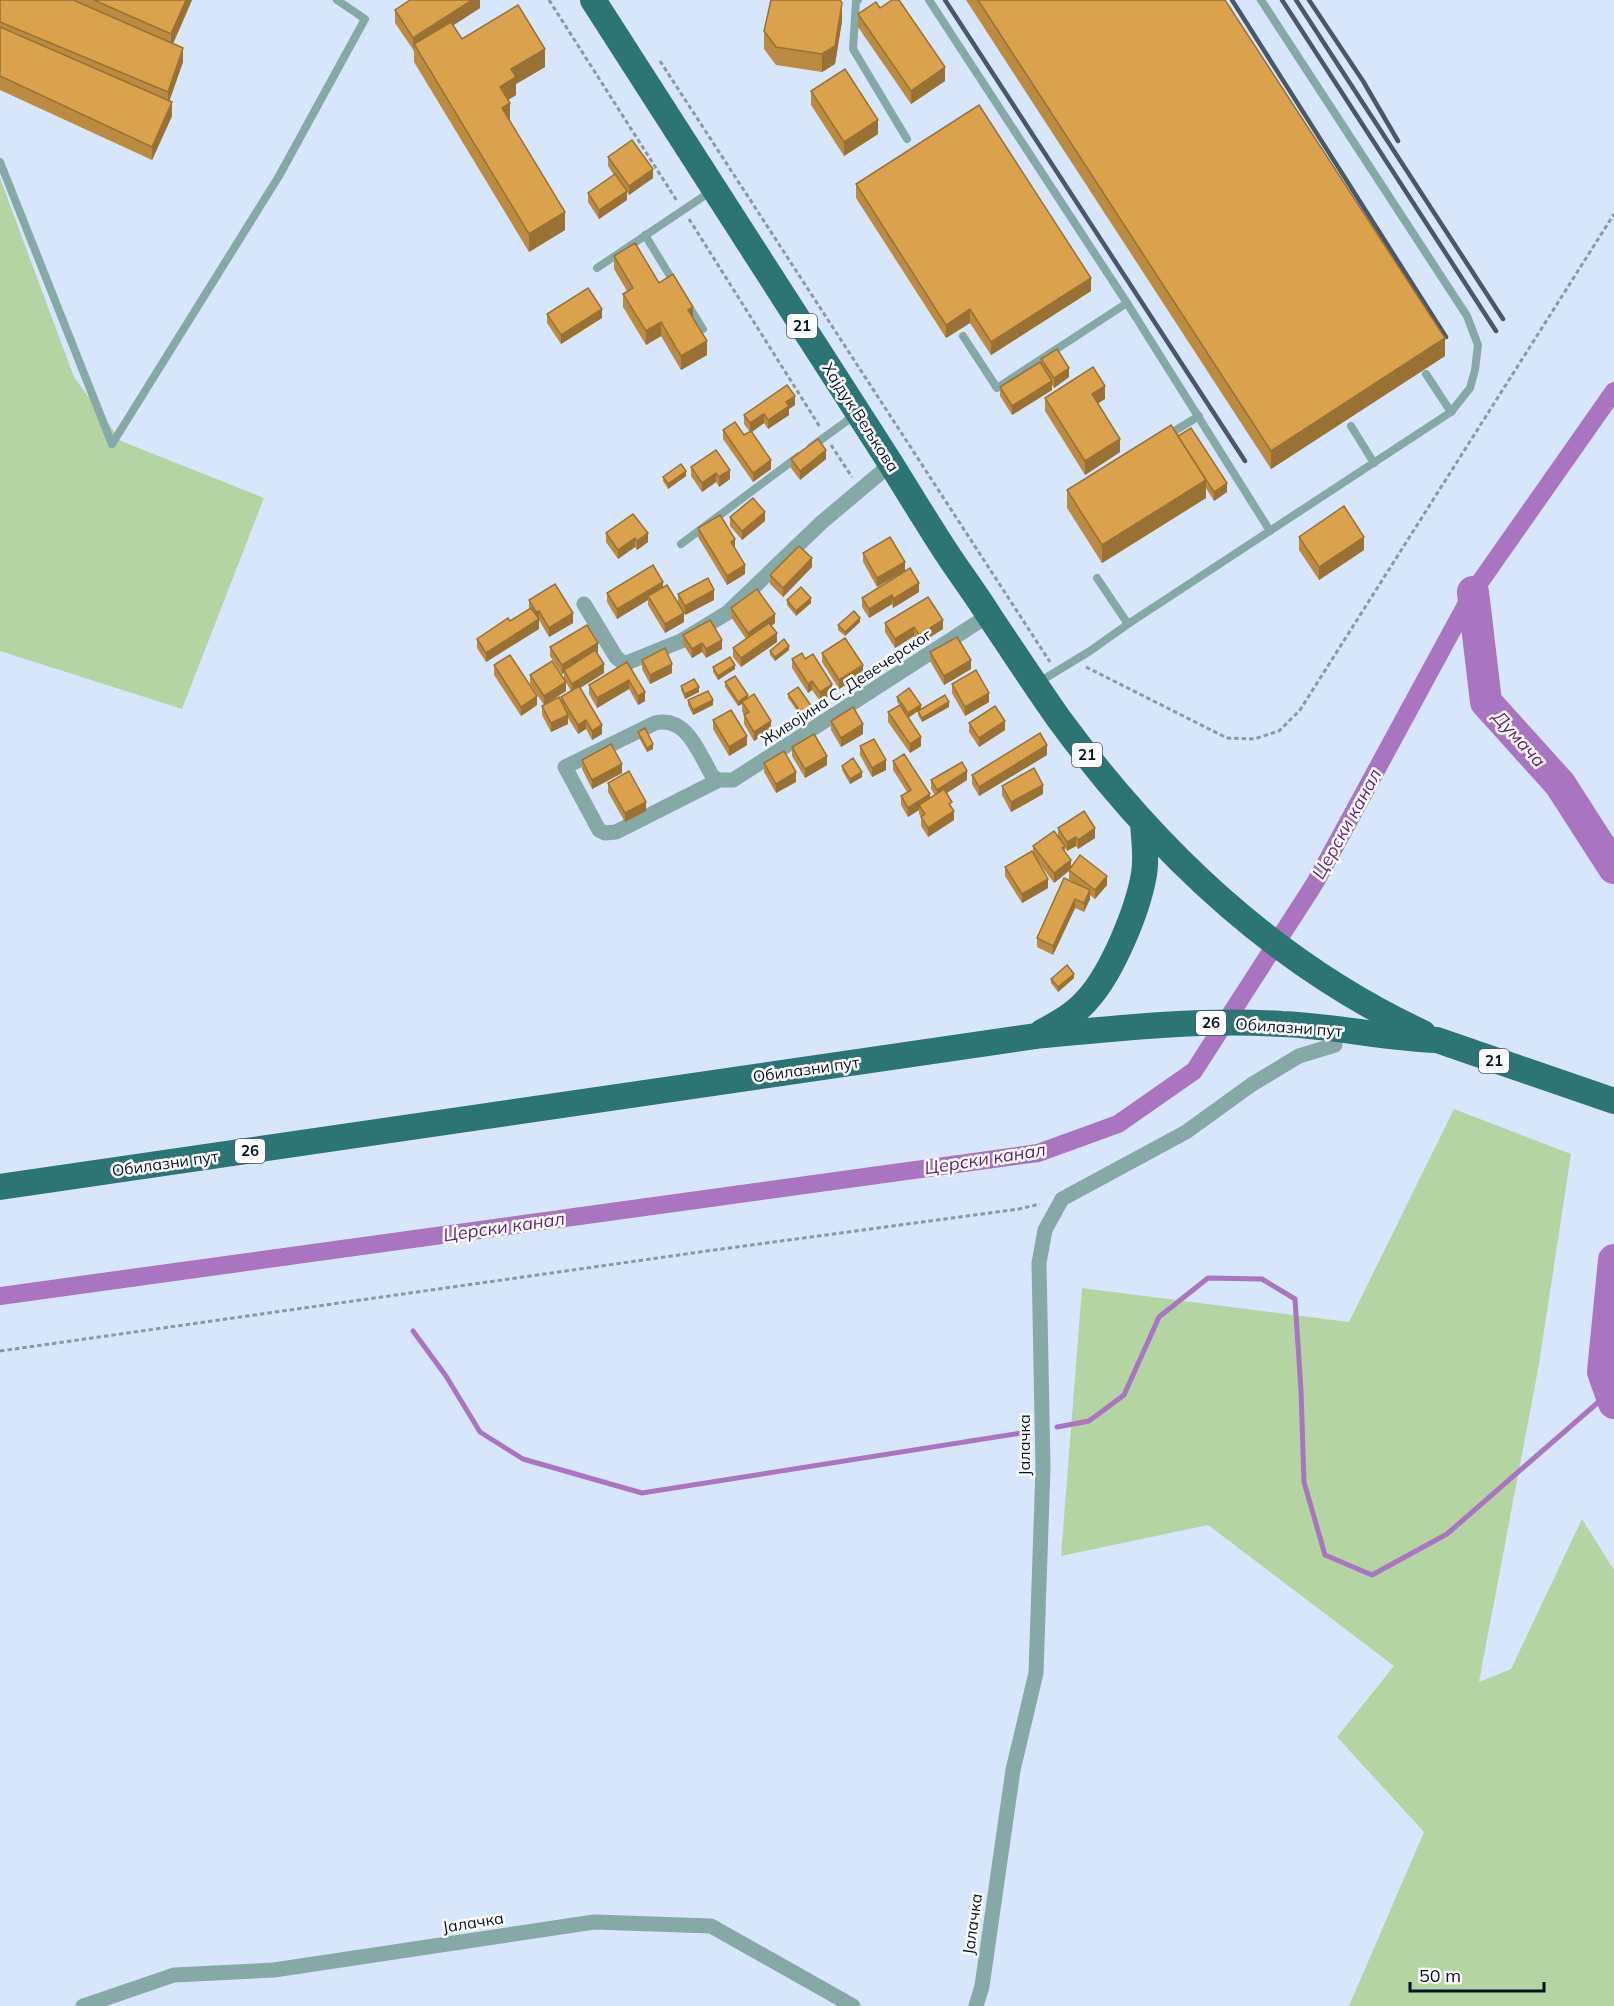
<svg xmlns="http://www.w3.org/2000/svg" width="1614" height="2006" viewBox="0 0 1614 2006" font-family="Mulish,sans-serif">
  <style>
    .green { fill: #b4d5a3 }
    .lines { fill: none; stroke-linecap: round; stroke-linejoin: round }
    .stream { stroke: #a975c0; stroke-width: 5 }
    .canal { stroke: #a975c0; stroke-width: 18 }
    .river { stroke: #a975c0; stroke-width: 32 }
    .path { stroke: #8998ab; stroke-width: 3; stroke-dasharray: 4.5 3; stroke-linecap: butt }
    .lane { stroke: #86a8a7; stroke-width: 8 }
    .street { stroke: #86a8a7; stroke-width: 15 }
    .primary { stroke: #2d7474; stroke-width: 26 }
    .rail { stroke: #4a576a; stroke-width: 4.5 }
    .wall { fill: #bb8b41 }
    .shaded-wall { fill: #997135 }
    .building { fill: #daa24c; stroke: #997135; stroke-width: 1.5 }
    .labels { text-anchor: middle; stroke-width: 5; stroke-linejoin: round; paint-order: stroke }
    .shield { fill: #fff; stroke: #505965; stroke-width: 1.5 }
    .shield-label { font-size: 15px; font-weight: bold; fill: #051223 }
    .street-label { font-size: 16px; fill: #051223; stroke: #fff }
    .water-label { font-size: 18px; font-style: italic; fill: #601d78; stroke: #fff }
  </style>
  <rect width="100%" height="100%" fill="#d7e6fb"/>
  <g class="green">
    <path d="M0,178L74,377L121,441L264,498L182,709L0,651Z"/>
    <path d="M1454,1109L1571,1154L1539,1364L1479,1682L1511,1669L1582,1519L1614,1570V2006H1349L1424,1832L1337,1737L1394,1666L1208,1525L1061,1556L1082,1288L1349,1322Z"/>
  </g>
  <g class="lines">
    <g class="stream">
      <path d="M413,1331L446,1376L480,1432L523,1459L642,1493L1027,1432"/>
      <path d="M1057,1427L1089,1421L1124,1395L1159,1317L1208,1278L1262,1279L1295,1299L1301,1391L1304,1482L1325,1555L1372,1575L1447,1534L1610,1392"/>
    </g>
    <path class="canal" d="M0,1296L1038,1153L1118,1124L1194,1071L1315,883L1473,592L1614,391"/>
    <g class="river">
      <path d="M1473,592L1486,702L1560,784L1614,868"/>
      <path d="M1614,1260L1603,1372L1614,1403"/>
    </g>
    <g class="path">
      <path d="M549,0L677,201"/>
      <path d="M660,61L1050,662"/>
      <path d="M689,219L820,427"/>
      <path d="M831,445L852,477"/>
      <path d="M1086,667L1227,738L1254,739L1279,731L1300,710L1614,214"/>
      <path d="M0,1351L707,1251L1019,1209L1040,1204"/>
    </g>
    <g class="lane">
      <path d="M858,0L856,1L853,49L907,139"/>
      <path d="M929,0L1127,303L1270,531"/>
      <path d="M0,162L112,444"/>
      <path d="M645,235L675,284"/>
      <path d="M597,268L710,192"/>
      <path d="M688,305L703,329"/>
      <path d="M963,336L997,388L1127,303"/>
      <path d="M1426,374L1451,412"/>
      <path d="M1351,426L1374,463"/>
      <path d="M1168,435L1199,416"/>
      <path d="M112,444L279,176L365,19L337,0"/>
      <path d="M811,447L855,415"/>
      <path d="M681,544L799,456"/>
      <path d="M1097,578L1128,624"/>
      <path d="M1039,682L1090,651L1128,624L1451,412L1470,388L1475,370L1478,345L1467,316L1261,0"/>
    </g>
    <g class="street">
      <path d="M584,604L616,657L624,664L681,641L727,613L822,522L891,464"/>
      <path d="M719,780L616,832L605,833L599,830L565,767L655,723C687,715 699,754 713,777L719,780H733L989,615"/>
      <path d="M83,2006L174,1975L274,1970L594,1922L711,1926L853,2006"/>
      <path d="M976,2006L982,1986L1013,1770L1036,1673L1043,1468L1039,1263L1045,1230L1062,1199L1186,1132L1251,1085L1299,1056L1335,1045"/>
    </g>
    <g class="primary">
      <path d="M593,0L891,464C907,490 923,516 939,541C955,567 974,591 990,617C1013,651 1035,685 1059,719C1155,850 1275,964 1423,1033"/>
      <path d="M1042,1032C1059,1023 1075,1014 1087,1000C1112,973 1138,910 1144,874C1147,858 1144,840 1143,823"/>
      <path d="M0,1187L1036,1036C1117,1028 1200,1019 1282,1024C1334,1026 1385,1038 1437,1040L1614,1101"/>
    </g>
    <g class="rail">
      <path d="M945,0L1245,461"/>
      <path d="M1232,0L1446,337"/>
      <path d="M1282,0L1496,331"/>
      <path d="M1296,0L1503,319"/>
      <path d="M1309,0L1363,81L1398,141"/>
    </g>
  </g>
  <g class="wall">
    <path d="M0,0H192L173,44L183,62L169,101L172,116L152,160L0,90Z"/>
    <path d="M480,0V8L453,25L462,39L545,67L516,84V95L508,100L510,121L565,230L529,252L414,62V51L395,23V10Z"/>
    <path d="M966,0H1225L1445,356L1271,469Z"/>
    <path d="M880,8L945,81L911,104L858,27V14Z"/>
    <path d="M842,21L835,64L822,72L776,65L764,49V31Z"/>
    <path d="M811,91L878,134L844,156L811,105Z"/>
    <path d="M608,157L653,178L629,195L627,192V200L599,219L588,202V193L614,175L608,166Z"/>
    <path d="M856,184L1091,291L991,355L970,323L946,338L856,198Z"/>
    <path d="M614,256L659,283L693,318L707,355L681,370L661,336L646,345L623,307V294L627,291L614,269Z"/>
    <path d="M547,314L602,318L561,344L547,323Z"/>
    <path d="M1041,359L1069,377L1054,388L1052,385V390L1012,415L1000,396V387L1041,364Z"/>
    <path d="M1045,398L1105,399L1098,403L1120,452L1085,475L1045,411Z"/>
    <path d="M795,405L789,409V415L768,429L764,423L752,432L771,469L753,482L723,439V430L744,435L750,432L744,424V415Z"/>
    <path d="M1178,436L1227,492L1214,501L1206,488V498L1102,563L1067,508V490Z"/>
    <path d="M716,450L730,479L719,487L716,482L702,492L691,476V467Z"/>
    <path d="M791,459H826L800,480L791,468Z"/>
    <path d="M686,476L668,489L663,481V477Z"/>
    <path d="M633,514L648,542L637,550L635,547L618,559L606,542V533Z"/>
    <path d="M730,517L765,521L742,540L730,526Z"/>
    <path d="M698,528L735,548L745,574L727,585L698,537Z"/>
    <path d="M890,537L877,587L863,562V553Z"/>
    <path d="M1299,537L1364,550L1319,580L1299,550Z"/>
    <path d="M812,567L783,597L770,584V575Z"/>
    <path d="M663,587L678,603V594L714,600L685,615L684,613V622L665,633L648,605V600L617,619L607,602V593Z"/>
    <path d="M919,592L893,608L892,604L869,618L862,607V598Z"/>
    <path d="M529,600L573,623L549,637L539,620V629L486,662L477,648V639L510,621L529,609Z"/>
    <path d="M787,600L811,603L796,616L787,605Z"/>
    <path d="M731,608L775,623L771,626L777,642L741,667L733,657V648L746,639L731,617Z"/>
    <path d="M860,622L845,636L838,630V625Z"/>
    <path d="M885,623L943,629L919,644L914,636L895,648L885,632Z"/>
    <path d="M683,635L722,649L706,658L702,652L692,658L683,644Z"/>
    <path d="M550,647L598,652L596,653L604,673L580,688L602,734L592,740L586,729L578,734L568,718V724L551,732L542,715V706L544,705L530,684V675L566,691L544,705L561,701V697L571,691L564,679V673L562,674L550,656Z"/>
    <path d="M789,650L775,661L770,655V651Z"/>
    <path d="M930,652L971,669L944,685L930,661Z"/>
    <path d="M822,653L863,674L839,689L822,662Z"/>
    <path d="M792,659H805L832,694L820,701L812,690L808,693L792,668Z"/>
    <path d="M642,660L672,673L650,684L642,669Z"/>
    <path d="M627,662L645,701L638,705L629,689L597,708L589,694V685Z"/>
    <path d="M494,665L537,705L521,716L494,675Z"/>
    <path d="M713,667L735,669L718,680L713,672Z"/>
    <path d="M725,682L748,697L771,730L754,741L744,724V715L742,711V704L738,706L725,687Z"/>
    <path d="M952,684L989,702L965,716L952,693Z"/>
    <path d="M681,686L699,692L685,699L681,690Z"/>
    <path d="M788,694L812,712L802,718L788,698Z"/>
    <path d="M897,697L921,709L949,707L922,722L918,715V711L908,718L921,746L910,753L888,722V712L899,705L897,701Z"/>
    <path d="M688,700L713,705L693,715L688,705Z"/>
    <path d="M713,720L747,745L729,756L713,729Z"/>
    <path d="M831,721L863,734L841,747L831,730Z"/>
    <path d="M969,723L1005,730L979,747L969,732Z"/>
    <path d="M638,732L653,749L647,752L638,736Z"/>
    <path d="M860,746L886,770L872,777L860,755Z"/>
    <path d="M792,747L827,765L805,778L792,756Z"/>
    <path d="M1047,755L979,796L972,784V775Z"/>
    <path d="M582,760L622,773L592,789L582,769Z"/>
    <path d="M893,761L930,798L935,795L931,789V780H967L947,793L952,809L954,820L928,837L921,826V817L919,814V810L908,817L901,805V796L907,792L893,770Z"/>
    <path d="M764,763L796,782L776,793L764,772Z"/>
    <path d="M842,766L862,777L850,784L842,770Z"/>
    <path d="M608,783L646,811L625,822L608,792Z"/>
    <path d="M1002,786L1043,794L1011,812L1002,795Z"/>
    <path d="M1058,828L1095,838L1078,849L1076,846L1067,851L1065,848V852L1071,867L1107,885L1095,899L1090,895V899L1084,912L1075,908L1053,955L1037,947V938L1075,883L1069,879V871L1054,883L1039,863L1048,888L1022,903L1005,876V867L1033,853V846L1058,836Z"/>
    <path d="M1074,978L1058,992L1051,983V979Z"/>
  </g>
  <g class="shaded-wall">
    <path d="M186,0H192L171,48V34Z"/>
    <path d="M472,0H480V8L417,49L414,44L413,52V38Z"/>
    <path d="M842,3V21L835,64L822,72V54Z"/>
    <path d="M183,48V62L168,105V92Z"/>
    <path d="M545,49V67L516,84V95L500,105V87L511,69Z"/>
    <path d="M945,67V81L911,104V91Z"/>
    <path d="M172,102V116L152,160V147Z"/>
    <path d="M510,103V121L502,108Z"/>
    <path d="M878,120V134L844,156V142Z"/>
    <path d="M653,169V178L629,195V186Z"/>
    <path d="M627,191V200L599,219V210Z"/>
    <path d="M565,212V230L529,252V234Z"/>
    <path d="M1091,278V291L991,355V342Z"/>
    <path d="M693,307V321L688,310Z"/>
    <path d="M602,309V318L561,344V335Z"/>
    <path d="M970,309V323L946,338V325Z"/>
    <path d="M661,322V336L646,345V331Z"/>
    <path d="M1445,338V356L1271,469V451Z"/>
    <path d="M707,341V355L681,370V356Z"/>
    <path d="M1069,368V377L1054,388V378Z"/>
    <path d="M1052,381V390L1012,415V406Z"/>
    <path d="M1105,386V399L1092,407V394Z"/>
    <path d="M795,396V405L789,409V415L768,429V420L786,402Z"/>
    <path d="M764,414V423L750,433V423Z"/>
    <path d="M1120,439V452L1085,475V461Z"/>
    <path d="M826,450V459L800,480V471Z"/>
    <path d="M771,460V469L753,482V473Z"/>
    <path d="M730,470V479L719,487V477Z"/>
    <path d="M686,471V476L668,489V484Z"/>
    <path d="M716,473V482L702,492V483Z"/>
    <path d="M1206,480V498L1102,563V545Z"/>
    <path d="M1227,483V492L1214,501V492Z"/>
    <path d="M765,512V521L742,540V531Z"/>
    <path d="M648,533V542L637,550V541Z"/>
    <path d="M1364,537V550L1319,580V567Z"/>
    <path d="M635,538V547L618,559V550Z"/>
    <path d="M735,539V548L731,542Z"/>
    <path d="M812,558V567L783,597V588Z"/>
    <path d="M905,562V571L877,587V578Z"/>
    <path d="M745,565V574L727,585V576Z"/>
    <path d="M663,582V591L648,596V600L617,619V609Z"/>
    <path d="M919,583V592L893,608V599Z"/>
    <path d="M714,590V600L685,615V606Z"/>
    <path d="M892,595V604L869,618V609Z"/>
    <path d="M811,598V603L796,616V611Z"/>
    <path d="M539,611V629L486,662V653L536,621V612Z"/>
    <path d="M573,613V623L549,637V628Z"/>
    <path d="M684,613V622L665,633V624Z"/>
    <path d="M775,614V623L748,642V633Z"/>
    <path d="M860,618V622L845,636V632Z"/>
    <path d="M943,620V629L919,644V635Z"/>
    <path d="M914,627V636L895,648V639Z"/>
    <path d="M777,633V642L741,667V658Z"/>
    <path d="M722,640V649L706,658V649Z"/>
    <path d="M598,643V652L565,672L564,670V673L562,674V665Z"/>
    <path d="M702,643V652L692,658V649Z"/>
    <path d="M789,646V650L775,661V657Z"/>
    <path d="M971,660V669L944,685V676Z"/>
    <path d="M604,664V673L572,693V684Z"/>
    <path d="M672,664V673L650,684V675Z"/>
    <path d="M735,665V669L718,680V676Z"/>
    <path d="M863,665V674L839,689V680Z"/>
    <path d="M629,680V689L597,708V698Z"/>
    <path d="M812,681V690L808,693V684Z"/>
    <path d="M566,682V691L544,705V696Z"/>
    <path d="M832,684V694L820,701V692Z"/>
    <path d="M699,687V692L685,699V694Z"/>
    <path d="M645,692V701L638,705V696Z"/>
    <path d="M989,693V702L965,716V707Z"/>
    <path d="M748,695V700L742,702V704L738,706V702Z"/>
    <path d="M537,696V705L521,716V707Z"/>
    <path d="M713,700V705L693,715V710Z"/>
    <path d="M949,702V707L922,722V718Z"/>
    <path d="M921,705V709L908,718V713Z"/>
    <path d="M812,707V712L802,718V714Z"/>
    <path d="M568,715V724L551,732V723Z"/>
    <path d="M586,720V729L578,734V725Z"/>
    <path d="M771,721V730L754,741V732Z"/>
    <path d="M1005,721V730L979,747V738Z"/>
    <path d="M863,724V734L841,747V738Z"/>
    <path d="M602,725V734L592,740V731Z"/>
    <path d="M747,736V745L729,756V747Z"/>
    <path d="M921,737V746L910,753V744Z"/>
    <path d="M653,744V749L647,752V748Z"/>
    <path d="M1047,745V755L979,796V787Z"/>
    <path d="M827,756V765L805,778V769Z"/>
    <path d="M886,760V770L872,777V768Z"/>
    <path d="M622,764V773L592,789V780Z"/>
    <path d="M967,771V780L937,799V790Z"/>
    <path d="M796,772V782L776,793V784Z"/>
    <path d="M862,772V777L850,784V779Z"/>
    <path d="M1043,785V794L1011,812V802Z"/>
    <path d="M930,794V804L919,805V810L908,817V808Z"/>
    <path d="M646,802V811L625,822V813Z"/>
    <path d="M954,811V820L928,837V828Z"/>
    <path d="M1095,828V838L1078,849V840Z"/>
    <path d="M1076,837V846L1067,851V842Z"/>
    <path d="M1071,860V869L1054,883V873Z"/>
    <path d="M1107,876V885L1095,899V890Z"/>
    <path d="M1048,879V888L1022,903V894Z"/>
    <path d="M1090,890V899L1084,912V903Z"/>
    <path d="M1075,899V908L1053,955V946Z"/>
    <path d="M1074,974V978L1058,992V987Z"/>
  </g>
  <g class="building">
    <path d="M0,0H73L183,48L168,92L0,22Z"/>
    <path d="M94,0H186L171,34Z"/>
    <path d="M410,0H472L413,38L395,10Z"/>
    <path d="M771,0H840L842,3L835,46L822,54L776,47L764,31Z"/>
    <path d="M892,0H899L945,67L911,91L858,14L876,2L880,8Z"/>
    <path d="M978,0H1225L1445,338L1271,451Z"/>
    <path d="M518,5L545,49L511,69L516,77L500,87L510,103L502,108L565,212L529,234L414,44L451,22L462,39Z"/>
    <path d="M0,27L172,102L152,147L0,76Z"/>
    <path d="M845,69L878,120L844,142L811,91Z"/>
    <path d="M979,105L1091,278L991,342L970,309L946,325L856,184Z"/>
    <path d="M632,140L653,169L629,186L608,157Z"/>
    <path d="M615,174L627,191L599,210L588,193Z"/>
    <path d="M635,243L659,283L673,274L693,307L688,310L707,341L681,356L661,322L646,331L623,294L633,288L614,256Z"/>
    <path d="M588,288L602,309L561,335L547,314Z"/>
    <path d="M1057,349L1069,368L1054,378L1041,359Z"/>
    <path d="M1040,362L1052,381L1012,406L1000,387Z"/>
    <path d="M1093,367L1105,386L1092,394L1120,439L1085,461L1045,398Z"/>
    <path d="M787,385L795,396L786,402L789,406L768,420L764,414L750,423L744,415Z"/>
    <path d="M735,422L744,435L751,431L771,460L753,473L723,430Z"/>
    <path d="M1171,425L1206,480L1102,545L1067,490Z"/>
    <path d="M1191,428L1227,483L1214,492L1178,436Z"/>
    <path d="M818,439L826,450L800,471L791,459Z"/>
    <path d="M716,450L730,470L719,477L716,473L702,483L691,467Z"/>
    <path d="M681,464L686,471L668,484L663,477Z"/>
    <path d="M753,498L765,512L742,531L730,517Z"/>
    <path d="M1344,506L1364,537L1319,567L1299,537Z"/>
    <path d="M633,514L648,533L637,541L635,538L618,550L606,533Z"/>
    <path d="M720,515L735,539L731,542L745,565L727,576L698,528Z"/>
    <path d="M890,537L905,562L877,578L863,553Z"/>
    <path d="M799,546L812,558L783,588L770,575Z"/>
    <path d="M653,565L663,582L617,609L607,593Z"/>
    <path d="M910,568L919,583L893,599L892,595L869,609L862,598Z"/>
    <path d="M708,578L714,590L685,606L678,594Z"/>
    <path d="M555,584L573,613L549,628L539,611L536,612L529,600Z"/>
    <path d="M667,585L684,613L665,624L648,596Z"/>
    <path d="M801,587L811,598L796,611L787,600Z"/>
    <path d="M757,589L775,614L748,633L731,608Z"/>
    <path d="M928,597L943,620L919,635L914,627L895,639L885,623Z"/>
    <path d="M531,608L539,619L486,653L477,639L508,618L510,621Z"/>
    <path d="M854,611L860,618L845,632L838,625Z"/>
    <path d="M710,620L722,640L706,649L702,643L692,649L683,635Z"/>
    <path d="M769,623L777,633L741,658L733,648Z"/>
    <path d="M587,625L598,643L562,665L550,647Z"/>
    <path d="M957,637L971,660L944,676L930,652Z"/>
    <path d="M845,638L863,665L839,680L822,653Z"/>
    <path d="M784,639L789,646L775,657L770,651Z"/>
    <path d="M665,648L672,664L650,675L642,660Z"/>
    <path d="M595,650L604,664L572,684L564,670Z"/>
    <path d="M802,653L805,659L813,654L832,684L820,692L812,681L808,684L792,659Z"/>
    <path d="M510,655L537,696L521,707L494,665Z"/>
    <path d="M730,657L735,665L718,676L713,667Z"/>
    <path d="M552,661L566,682L544,696L530,675Z"/>
    <path d="M627,662L645,692L638,696L629,680L597,698L589,685Z"/>
    <path d="M976,670L989,693L965,707L952,684Z"/>
    <path d="M735,676L748,695L738,702L725,682Z"/>
    <path d="M694,679L699,687L685,694L681,686Z"/>
    <path d="M579,686L602,725L592,731L586,720L578,725L561,697Z"/>
    <path d="M798,687L812,707L802,714L788,694Z"/>
    <path d="M909,688L921,705L908,713L897,697Z"/>
    <path d="M708,691L713,700L693,710L688,700Z"/>
    <path d="M754,694L771,721L754,732L744,715L749,712L742,702Z"/>
    <path d="M945,695L949,702L922,718L918,711Z"/>
    <path d="M559,697L568,715L551,723L542,706Z"/>
    <path d="M900,705L921,737L910,744L888,712Z"/>
    <path d="M995,706L1005,721L979,738L969,723Z"/>
    <path d="M853,707L863,724L841,738L831,721Z"/>
    <path d="M731,710L747,736L729,747L713,720Z"/>
    <path d="M645,728L653,744L647,748L638,732Z"/>
    <path d="M1040,733L1047,745L979,787L972,775Z"/>
    <path d="M814,734L827,756L805,769L792,747Z"/>
    <path d="M874,739L886,760L872,768L860,746Z"/>
    <path d="M611,744L622,764L592,780L582,760Z"/>
    <path d="M784,751L796,772L776,784L764,763Z"/>
    <path d="M904,754L930,794L908,808L901,796L911,790L893,761Z"/>
    <path d="M853,758L862,772L850,779L842,766Z"/>
    <path d="M962,762L967,771L937,790L931,780Z"/>
    <path d="M1034,768L1043,785L1011,802L1002,786Z"/>
    <path d="M629,771L646,802L625,813L608,783Z"/>
    <path d="M944,789L952,802L949,804L954,811L928,828L921,817L925,814L919,805Z"/>
    <path d="M1084,811L1095,828L1078,840L1076,837L1067,842L1058,828Z"/>
    <path d="M1054,831L1065,846L1062,848L1071,860L1054,873L1033,846Z"/>
    <path d="M1032,851L1048,879L1022,894L1005,867Z"/>
    <path d="M1080,855L1107,876L1095,890L1069,870Z"/>
    <path d="M1064,878L1090,890L1084,903L1075,899L1053,946L1037,938Z"/>
    <path d="M1067,965L1074,974L1058,987L1051,979Z"/>
  </g>
  <g class="labels">
    <g class="shield">
      <rect x="787" y="314" width="30" height="24" rx="4.5"/>
      <rect x="1072" y="743" width="30" height="24" rx="4.5"/>
      <rect x="1196" y="1011" width="30" height="24" rx="4.5"/>
      <rect x="1479" y="1049" width="30" height="24" rx="4.5"/>
      <rect x="235" y="1139" width="30" height="24" rx="4.5"/>
    </g>
    <g class="shield-label">
      <text x="802" y="331">21</text>
      <text x="1087" y="760">21</text>
      <text x="1211" y="1028">26</text>
      <text x="1494" y="1066">21</text>
      <text x="250" y="1156">26</text>
    </g>
    <g class="street-label">
      <text transform="translate(861 417) rotate(57)" y="6">Хајдук Вељкова</text>
      <text transform="translate(846 687) rotate(-33)" y="6">Живојина С. Девечерског</text>
      <text transform="translate(1289 1027) rotate(4)" y="6">Обилазни пут</text>
      <text transform="translate(806 1069) rotate(-8)" y="6">Обилазни пут</text>
      <text transform="translate(165 1163) rotate(-8)" y="6">Обилазни пут</text>
      <text transform="translate(1024 1445) rotate(-90)" y="6">Јалачка</text>
      <text transform="translate(473 1922) rotate(-9)" y="6">Јалачка</text>
      <text transform="translate(972 1924) rotate(-82)" y="6">Јалачка</text>
    </g>
    <g class="water-label">
      <text transform="translate(1519 739) rotate(48)" y="6">Думача</text>
      <text transform="translate(1347 824) rotate(-61)" y="6">Церски канал</text>
      <text transform="translate(985 1159) rotate(-9)" y="6">Церски канал</text>
      <text transform="translate(504 1227) rotate(-8)" y="6">Церски канал</text>
    </g>
  </g>
  <path d="M1410 1982v9h134v-9" fill="none" stroke="#051223" stroke-width="3"/>
  <text x="1419" y="1982" font-size="18" fill="#051223" stroke="#ffffff" stroke-width="4.5" paint-order="stroke">50 m</text>
</svg>
